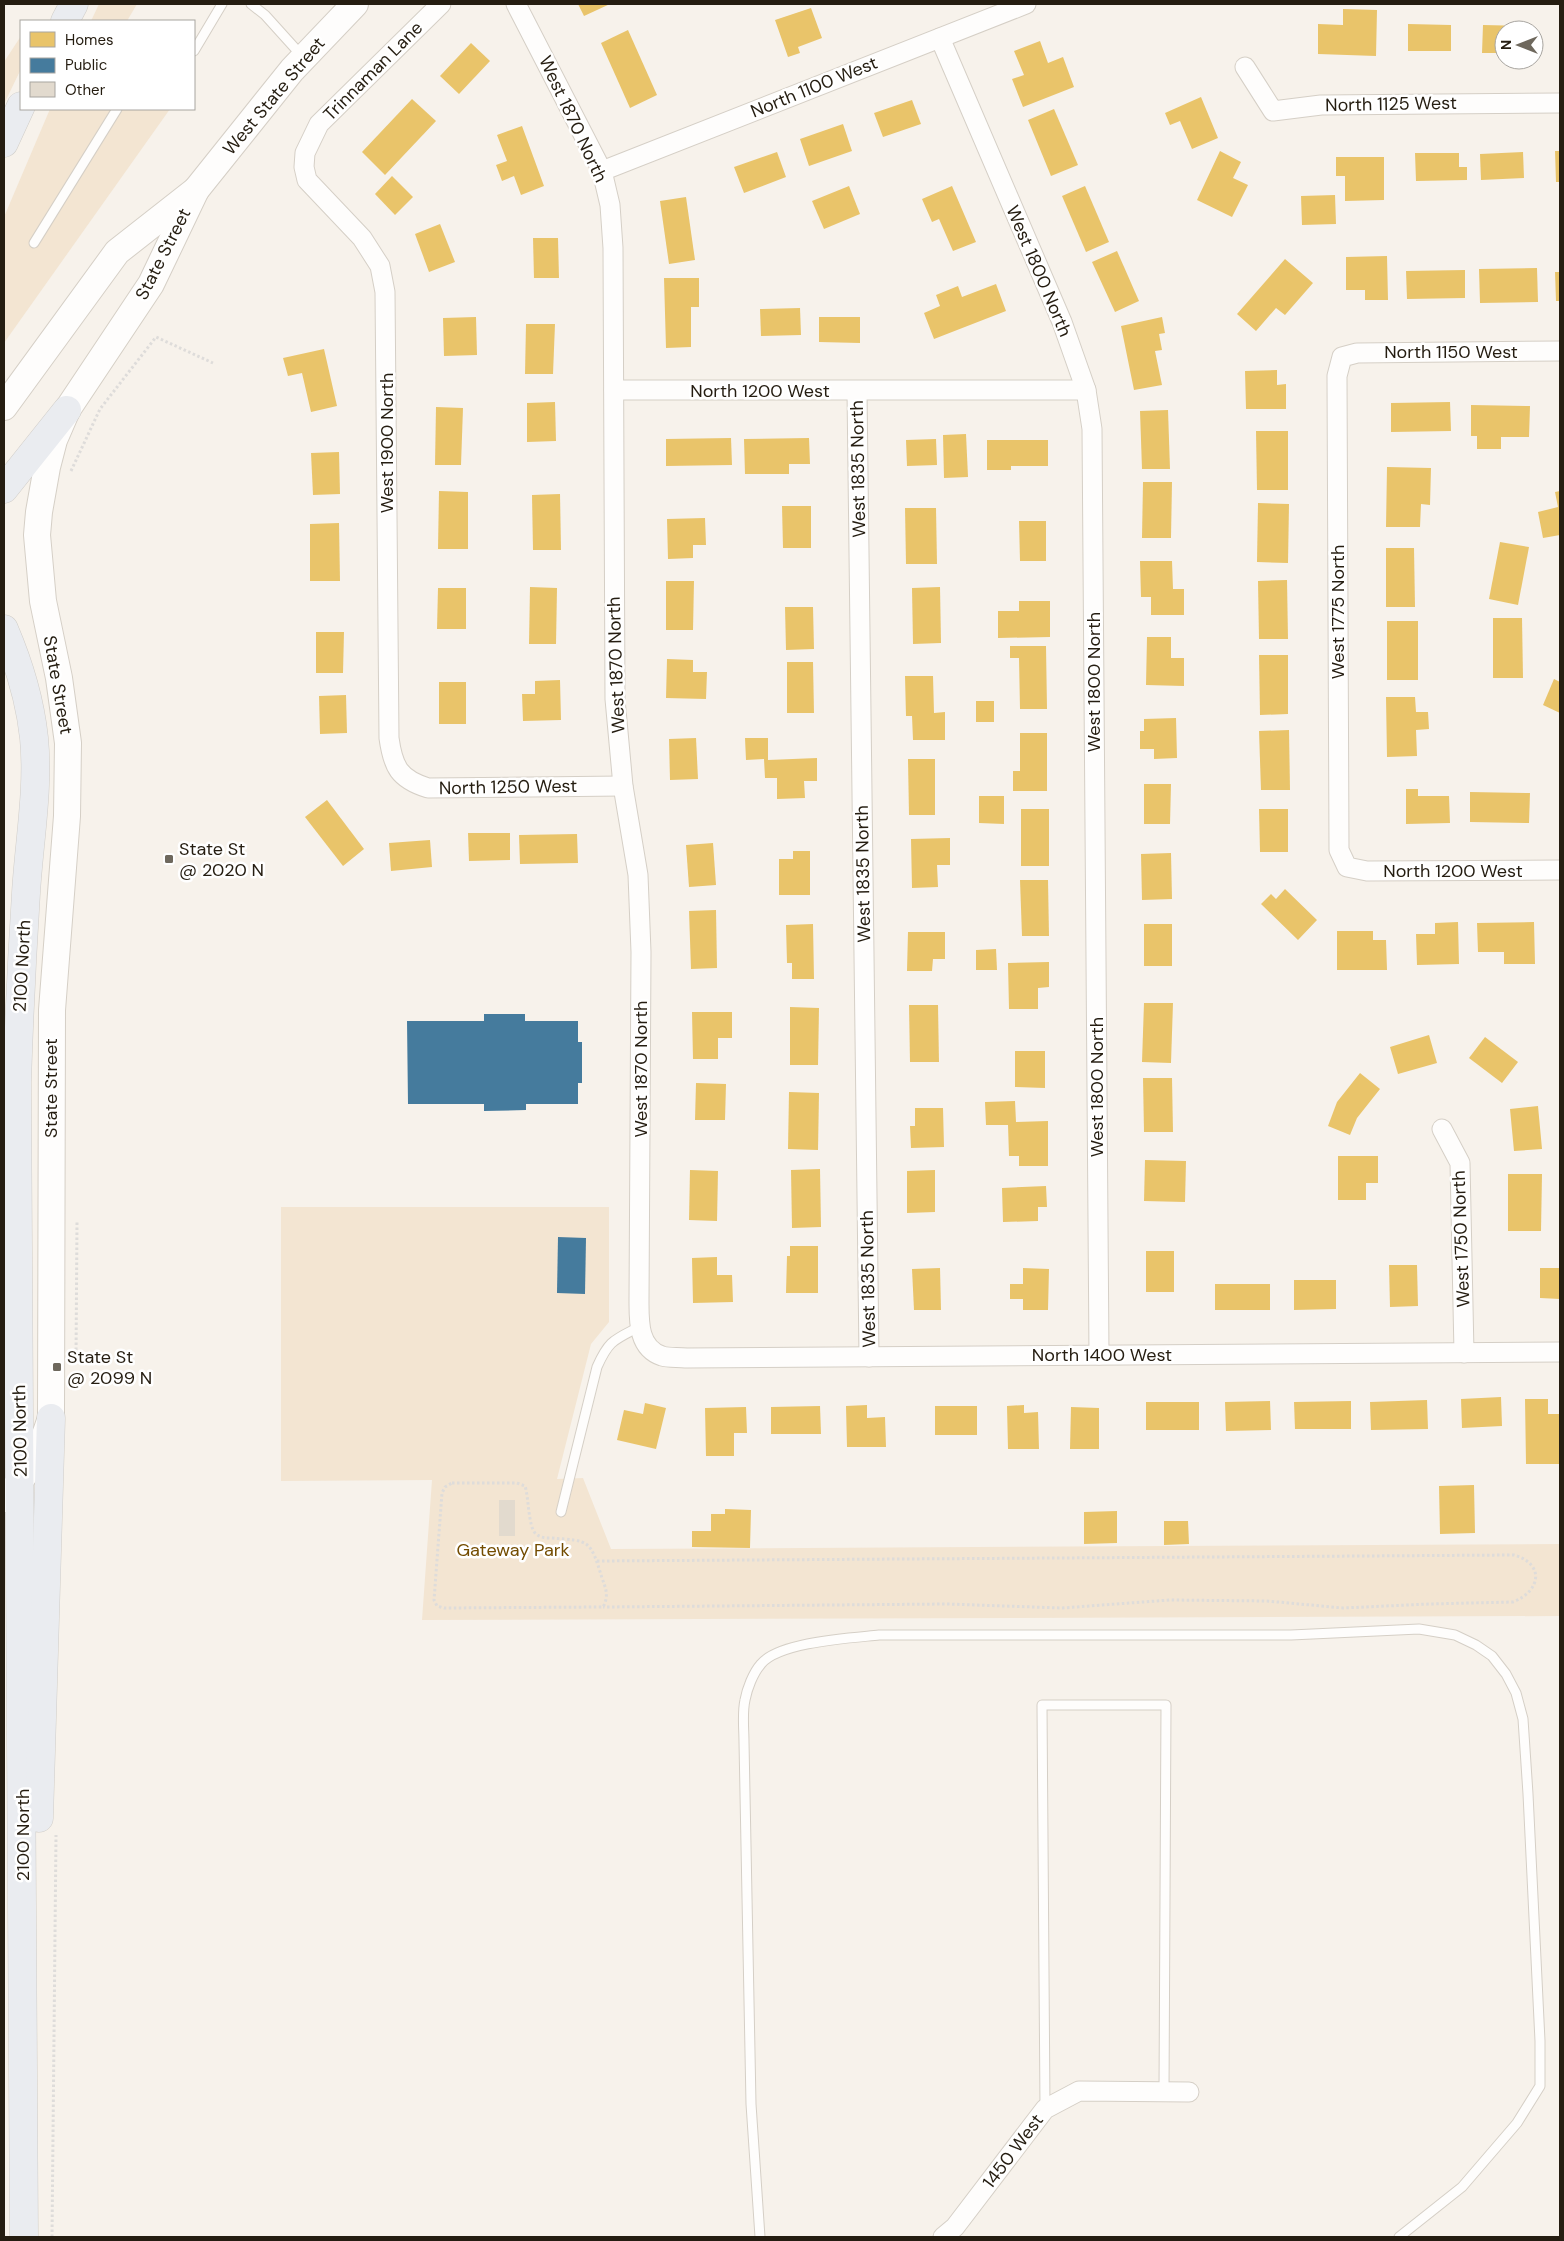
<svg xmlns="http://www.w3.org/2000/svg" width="1564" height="2241" viewBox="0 0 1564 2241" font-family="'DM Sans',sans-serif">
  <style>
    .green { fill: #f3e5d2 }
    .homes { fill: #e9c46a }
    .public { fill: #457b9d }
    .building { fill: #e2dace }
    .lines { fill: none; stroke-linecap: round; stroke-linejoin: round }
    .lane-casing { stroke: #d5cfc6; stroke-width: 11 }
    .street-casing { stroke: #d5cfc6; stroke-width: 21 }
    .secondary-casing { stroke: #d5cfc6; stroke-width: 28 }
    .highway-casing { stroke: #d0cdc8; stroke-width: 29 }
    .path { stroke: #dedcda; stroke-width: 3; stroke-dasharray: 2.5 2.5; stroke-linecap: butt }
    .lane { stroke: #fefdfc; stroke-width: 9 }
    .street { stroke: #fefdfc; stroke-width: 19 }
    .secondary { stroke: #fefdfc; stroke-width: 26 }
    .highway { stroke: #eaecf0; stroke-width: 28 }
    .poi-dot { fill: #6e685d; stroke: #fff; stroke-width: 2 }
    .labels { text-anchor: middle; stroke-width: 5; stroke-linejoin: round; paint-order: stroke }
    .street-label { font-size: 18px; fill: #251d11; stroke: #fff }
    .poi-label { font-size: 18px; fill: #251d11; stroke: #fff; text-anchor: start }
    .park-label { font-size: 18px; fill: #734c00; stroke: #fff }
  </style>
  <rect width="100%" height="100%" fill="#f7f2eb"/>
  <g class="green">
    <path d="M99,4H137L127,21H91Z"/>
    <path d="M21,36V69L4,104V62Z"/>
    <path d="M50,109H170L4,343V217Z"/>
    <path d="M281,1207H609V1322L591,1344L557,1479L583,1478L611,1549L1560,1544V1616L422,1620L432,1480L281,1481Z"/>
  </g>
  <g class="homes">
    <path d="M578,4H610L584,16Z"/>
    <path d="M811,8L822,38L798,47L800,53L788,57L775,20Z"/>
    <path d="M1343,9L1377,10L1376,56L1318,54V24L1343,25Z"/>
    <path d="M1408,24L1451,25V51H1408Z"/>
    <path d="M1483,25L1527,26V30H1504V53H1482Z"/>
    <path d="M628,30L657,95L630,108L601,43Z"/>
    <path d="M1040,41L1048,63L1063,57L1074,87L1023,107L1012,79L1024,75L1014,51Z"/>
    <path d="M471,43L490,61L459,94L440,76Z"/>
    <path d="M1201,97L1218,138L1192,149L1180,121L1170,125L1165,113Z"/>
    <path d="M412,99L436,121L385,175L362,152Z"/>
    <path d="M912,100L921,124L883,137L874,113Z"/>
    <path d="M1054,109L1078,165L1051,176L1028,120Z"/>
    <path d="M843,124L852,151L809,166L800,139Z"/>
    <path d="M522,126L544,186L521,195L514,176L502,181L496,165L507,161L497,135Z"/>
    <path d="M1220,151L1241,162L1233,178L1248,185L1232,217L1197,200Z"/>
    <path d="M1555,151H1560V182H1556Z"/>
    <path d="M777,152L786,177L744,193L734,167Z"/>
    <path d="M1523,152L1524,178L1481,180L1480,154Z"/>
    <path d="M1415,153H1459V167H1467V180L1416,181Z"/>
    <path d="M1336,157H1384V200L1345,201V176H1336Z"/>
    <path d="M392,176L413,197L395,215L375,194Z"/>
    <path d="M849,186L860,214L824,229L812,201Z"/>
    <path d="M952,186L976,242L953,251L939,219L932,222L922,199Z"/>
    <path d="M1085,186L1109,242L1086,252L1062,196Z"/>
    <path d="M1335,195L1336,224L1302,225L1301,196Z"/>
    <path d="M686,197L695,260L669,264L660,201Z"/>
    <path d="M440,224L455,262L429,272L415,234Z"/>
    <path d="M533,238H558L559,278H534Z"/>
    <path d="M1117,251L1139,301L1115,312L1092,262Z"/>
    <path d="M1387,256L1388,300H1365V290H1346V257Z"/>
    <path d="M1285,259L1313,283L1285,315L1276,308L1256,331L1237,314Z"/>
    <path d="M1537,268L1538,302L1480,303L1479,269Z"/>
    <path d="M1465,270V298L1407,299L1406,271Z"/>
    <path d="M1555,272H1560V301H1556Z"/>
    <path d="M664,278H699V307H691V347L666,348Z"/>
    <path d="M996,284L1006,311L934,339L924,313L940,306L936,295L958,286L962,297Z"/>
    <path d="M800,308L801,335L761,336L760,309Z"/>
    <path d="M476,317L477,355L444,356L443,318Z"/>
    <path d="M819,317H860V343L819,342Z"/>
    <path d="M1162,317L1165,333L1159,334L1162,350L1155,351L1162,385L1134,390L1121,326Z"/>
    <path d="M526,324H555L553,374H525Z"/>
    <path d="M324,349L337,406L311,412L302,373L288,376L283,358Z"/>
    <path d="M1277,370V385L1286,384V409H1246L1245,371Z"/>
    <path d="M555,402L556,441L527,442V403Z"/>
    <path d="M1450,402L1451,431L1391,432V403Z"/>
    <path d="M1471,405L1530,406L1529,437H1501V449H1477V436H1471Z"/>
    <path d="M436,407L463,408L461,465H435Z"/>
    <path d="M1168,410L1170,469H1142L1140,411Z"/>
    <path d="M1256,431H1288V490H1257Z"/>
    <path d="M966,434L968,477L944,478L943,435Z"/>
    <path d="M731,438L732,465L666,466V439Z"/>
    <path d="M809,438L810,464H789V474H745L744,439Z"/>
    <path d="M936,439L937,465L907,466L906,440Z"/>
    <path d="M987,440H1048V466H1011V470H987Z"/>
    <path d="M339,452L340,494L313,495L311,453Z"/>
    <path d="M1387,467L1431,468L1430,505L1421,504L1420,527H1386Z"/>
    <path d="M1143,482H1172L1171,538H1142Z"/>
    <path d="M439,491L468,492V549H438Z"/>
    <path d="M1560,491V535L1543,538L1538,512L1558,507L1555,492Z"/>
    <path d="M560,494L561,550H533L532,495Z"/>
    <path d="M1258,503L1289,504L1288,563L1257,562Z"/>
    <path d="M782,506H811V548H783Z"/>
    <path d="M905,508H936L937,564H906Z"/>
    <path d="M705,518L706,545H693V558L668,559L667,519Z"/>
    <path d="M1019,521H1046V561H1020Z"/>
    <path d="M339,523L340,581H310V524Z"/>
    <path d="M1500,542L1529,547L1518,605L1489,599Z"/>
    <path d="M1386,548H1414L1415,607H1386Z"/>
    <path d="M1140,561H1172L1173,589H1184V615H1151V597H1141Z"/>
    <path d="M1287,580L1288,639H1259L1258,581Z"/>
    <path d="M666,581H694L693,630H666Z"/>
    <path d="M530,587L557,588L556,644H529Z"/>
    <path d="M940,587L941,643L913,644L912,588Z"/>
    <path d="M438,588H466V629H437Z"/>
    <path d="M1019,601H1050V637L998,638V611H1019Z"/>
    <path d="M785,607H813L814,649L786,650Z"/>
    <path d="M1493,618H1522L1523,678H1493Z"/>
    <rect x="1387" y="621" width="31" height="59"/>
    <path d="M316,632H344L343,673H316Z"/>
    <path d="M1147,637H1171V658H1184V686L1146,685Z"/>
    <path d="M1010,646H1046L1047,709H1020L1019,658H1010Z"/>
    <path d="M1259,655H1288V714L1260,715Z"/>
    <path d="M667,659L693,660V672H707L706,699L666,698Z"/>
    <path d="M787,662H813L814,713H787Z"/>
    <path d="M905,676H933L934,713L945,712V740H913L912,716H906Z"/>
    <path d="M1554,679L1560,682V713L1543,705Z"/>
    <path d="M560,680L561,720L523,721L522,694H535V681Z"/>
    <rect x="439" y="682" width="27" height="42"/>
    <path d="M346,695L347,733L320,734L319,696Z"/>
    <path d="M1386,697H1415L1416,712H1428L1429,729L1416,730L1417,756L1387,757Z"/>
    <rect x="976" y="701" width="18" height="21"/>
    <path d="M1176,718L1177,758L1154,759V749H1140V731H1144V719Z"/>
    <path d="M1289,730L1290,790H1261L1259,731Z"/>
    <path d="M1020,733H1047V791H1013V771H1020Z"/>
    <path d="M696,738L698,779L670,780L669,739Z"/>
    <path d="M745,738H768V760L817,758V781H804L805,798L777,799V778H765L764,759L746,760Z"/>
    <path d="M908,759H935V815H909Z"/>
    <path d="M1144,784H1171L1170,824H1144Z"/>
    <path d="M1406,789H1418V796H1449L1450,823L1406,824Z"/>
    <path d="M1470,792L1530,793L1529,823L1470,822Z"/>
    <path d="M979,796H1004V824L979,823Z"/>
    <path d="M327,800L364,849L343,866L305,817Z"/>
    <rect x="1021" y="809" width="28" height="57"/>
    <path d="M1259,809H1288V852H1260Z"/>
    <path d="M468,833H510V860L469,861Z"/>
    <path d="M577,834L578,863L520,864L519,835Z"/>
    <path d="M950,838V865H937L938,887L912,888L911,839Z"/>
    <path d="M430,840L432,867L391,871L389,843Z"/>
    <path d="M713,843L716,885L689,887L686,845Z"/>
    <path d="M793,851H810V895H779V859H793Z"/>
    <path d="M1171,853L1172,899L1142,900L1141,854Z"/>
    <path d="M1020,880H1048L1049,936H1022Z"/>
    <path d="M1285,889L1317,920L1298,940L1261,904L1271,894L1276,899Z"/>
    <path d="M716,910L717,968L691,969L689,911Z"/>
    <path d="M1458,922L1459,964L1417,965L1416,934H1435V923Z"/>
    <path d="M1534,922L1535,964H1504V952H1478L1477,923Z"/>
    <path d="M813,924L814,979H792V963H787L786,925Z"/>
    <rect x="1144" y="924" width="28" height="42"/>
    <path d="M1337,931H1373V940H1386L1387,970H1337Z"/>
    <path d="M908,932H945V959H933L932,971H907Z"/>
    <path d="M996,949L997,970H976V950Z"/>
    <path d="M1049,962V987L1038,988V1009H1009L1008,963Z"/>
    <path d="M1144,1003H1173L1171,1063L1142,1062Z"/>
    <path d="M909,1005H938L939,1062H910Z"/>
    <path d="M790,1007L819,1008L818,1065H790Z"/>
    <path d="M692,1012H732V1038H718V1059H693Z"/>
    <path d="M1429,1035L1437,1063L1398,1074L1390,1047Z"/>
    <path d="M1485,1037L1518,1062L1502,1083L1469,1058Z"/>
    <path d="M1015,1051H1045V1088L1015,1087Z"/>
    <path d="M1360,1073L1380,1089L1357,1118L1350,1135L1328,1126L1337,1102Z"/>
    <path d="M1143,1078H1172L1173,1132H1144Z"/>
    <path d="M696,1083L726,1084L725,1120H695Z"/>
    <path d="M789,1092L819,1093L818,1150L788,1149Z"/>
    <path d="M1015,1101L1016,1122L1048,1121V1166H1019V1156H1009L1008,1125H986L985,1102Z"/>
    <path d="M1538,1106L1542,1149L1514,1151L1510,1109Z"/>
    <path d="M915,1108H943L944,1147L911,1148L910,1126H915Z"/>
    <path d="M1338,1156H1378V1183H1366V1200H1338Z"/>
    <path d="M1145,1160L1186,1161L1185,1202L1144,1201Z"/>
    <path d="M820,1169L821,1227L792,1228L791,1170Z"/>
    <path d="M690,1170L718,1171L717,1221L689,1220Z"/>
    <path d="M935,1170V1212L907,1213V1171Z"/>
    <path d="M1508,1174H1542L1541,1231H1508Z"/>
    <path d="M1046,1186L1047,1207H1038V1221L1003,1222L1002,1188Z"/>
    <path d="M790,1246H818V1293H786L787,1256H790Z"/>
    <rect x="1146" y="1251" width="28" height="41"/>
    <path d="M717,1257V1275H732L733,1302L693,1303L692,1258Z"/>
    <path d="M1389,1265H1417L1418,1306L1390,1307Z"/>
    <path d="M940,1268L941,1310H914L912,1269Z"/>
    <path d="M1023,1268L1049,1269L1048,1310H1023V1299H1010V1284H1023Z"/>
    <path d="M1540,1268H1560V1299L1540,1298Z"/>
    <path d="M1294,1280H1336V1309L1294,1310Z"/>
    <rect x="1215" y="1284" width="55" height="26"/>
    <path d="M1501,1397L1502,1426L1462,1428L1461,1399Z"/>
    <path d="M1525,1399H1548V1414H1560V1464H1526Z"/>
    <path d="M1427,1400L1428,1429L1371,1430L1370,1402Z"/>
    <path d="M1270,1401L1271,1430L1226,1431L1225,1402Z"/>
    <path d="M1351,1401V1429H1295L1294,1402Z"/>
    <rect x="1146" y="1402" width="53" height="28"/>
    <path d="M645,1403L666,1408L656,1449L617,1440L624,1410L643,1414Z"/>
    <path d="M867,1405V1418L885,1417L886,1447H847L846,1406Z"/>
    <path d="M1024,1405V1413L1038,1412L1039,1449H1008L1007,1406Z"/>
    <path d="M820,1406L821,1434H771V1407Z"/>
    <rect x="935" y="1406" width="42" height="29"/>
    <path d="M746,1407L747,1433H734V1456H706L705,1408Z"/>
    <path d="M1071,1407L1099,1408V1449H1070Z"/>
    <path d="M1474,1485L1475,1533L1440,1534L1439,1486Z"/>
    <path d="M725,1509L751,1510L750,1548L692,1547V1531H711V1514H725Z"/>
    <path d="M1117,1511V1543L1084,1544V1512Z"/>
    <path d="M1164,1521H1188L1189,1544L1164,1545Z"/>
  </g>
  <g class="public">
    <path d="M484,1014H525V1021H578V1042H582V1083H578V1104H526V1110L484,1111V1104H408L407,1021H484Z"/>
    <path d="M558,1237L586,1238L585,1294L557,1293Z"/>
  </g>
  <rect class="building" x="499" y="1500" width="16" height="36"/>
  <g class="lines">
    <g class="lane-casing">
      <g id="lane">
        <path d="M251,4L265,15L302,56"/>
        <path d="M194,51L222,4"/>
        <path d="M34,243L117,109"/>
        <path d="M561,1512L597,1367C609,1340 614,1340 639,1327"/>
        <path d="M1045,2108L1042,1705H1166L1164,2091"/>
        <path d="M760,2237L751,2104L744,1742C744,1729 742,1713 745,1700C747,1689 753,1673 761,1664C779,1642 851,1638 879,1635H1291L1419,1629L1455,1635L1476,1645L1492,1656L1506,1674L1516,1693L1523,1719L1528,1794L1540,2041V2086L1517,2123L1462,2187L1399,2237"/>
      </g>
    </g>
    <g class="street-casing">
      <g id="street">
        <path d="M441,4L319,124L305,153L304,167L307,180L362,238L380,266L385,292L389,738C393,767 399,779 428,788L623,786"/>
        <path d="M516,4L602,171L610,205L613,248L615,699L623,786L638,875L641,952L639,1301C639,1321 638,1348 662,1356C669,1358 678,1357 686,1358L1560,1352"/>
        <path d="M940,38L1062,322L1086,390L1092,429L1099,1355"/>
        <path d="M1245,67L1273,111L1321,105L1560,103"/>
        <path d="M602,171L1026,4"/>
        <path d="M1560,351L1357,353L1342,357L1337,376L1339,850L1347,867L1367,871L1560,870"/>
        <path d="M614,390H1086"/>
        <path d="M857,391L869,1357"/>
        <path d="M1442,1129L1460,1163L1464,1353"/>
        <path d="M943,2237L955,2227L1045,2109L1079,2091L1189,2092"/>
      </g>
    </g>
    <g class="secondary-casing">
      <g id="secondary">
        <path d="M4,407L117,252L196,190L292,70L355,4"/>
        <path d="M4,1499C28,1476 41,1449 51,1418L52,1010L67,816L68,743L59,678L43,601L37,535L39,512L47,467L54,440L67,410L151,284L196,190"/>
      </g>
    </g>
    <g class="highway-casing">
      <g id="highway">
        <path d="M65,21L74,4"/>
        <path d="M4,143L21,106"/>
        <path d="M4,489L67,410"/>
        <path d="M4,629C19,664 30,700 34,738C39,789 29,842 26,893C22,956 19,1019 17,1082L24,2237"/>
        <path d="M39,1818L51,1418"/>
      </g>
    </g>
    <g class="path">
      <path d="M71,471L100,409L156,337L213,363"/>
      <path d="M76,1360L77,1221"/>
      <path d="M452,1483H517L525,1486C529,1498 528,1527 536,1534C541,1538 546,1538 551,1538C590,1541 590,1539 602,1578C606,1589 609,1596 603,1607L444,1608L437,1606L434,1600L442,1493L445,1487Z"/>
      <path d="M597,1561L1514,1555C1545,1564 1541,1591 1513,1602L1429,1604L1343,1608L1267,1601L1170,1600L1062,1608L947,1604L603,1607"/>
      <path d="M52,2237L56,1835"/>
    </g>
    <use href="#lane" class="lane"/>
    <use href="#street" class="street"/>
    <use href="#secondary" class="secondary"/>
    <use href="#highway" class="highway"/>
  </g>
  <g class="poi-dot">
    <rect x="164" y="854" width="10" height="10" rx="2.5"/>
    <rect x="52" y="1362" width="10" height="10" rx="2.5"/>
  </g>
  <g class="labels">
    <g class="street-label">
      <text transform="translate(373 71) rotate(-45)" y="6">Trinnaman Lane</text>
      <text transform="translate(814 87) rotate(-22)" y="6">North 1100 West</text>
      <text transform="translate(274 96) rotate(-50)" y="6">West State Street</text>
      <text transform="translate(1391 104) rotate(-1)" y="6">North 1125 West</text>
      <text transform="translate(573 119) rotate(65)" y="6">West 1870 North</text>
      <text transform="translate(163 254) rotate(-63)" y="6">State Street</text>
      <text transform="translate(1039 271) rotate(67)" y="6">West 1800 North</text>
      <text x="1451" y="358">North 1150 West</text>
      <text x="760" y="397">North 1200 West</text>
      <text transform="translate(387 443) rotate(-90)" y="6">West 1900 North</text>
      <text transform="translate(858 469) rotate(-91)" y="6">West 1835 North</text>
      <text transform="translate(1338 612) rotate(-90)" y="6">West 1775 North</text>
      <text transform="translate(616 665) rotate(-92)" y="6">West 1870 North</text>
      <text transform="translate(1094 682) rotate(-90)" y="6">West 1800 North</text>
      <text transform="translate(58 685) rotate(80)" y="6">State Street</text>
      <text transform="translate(508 787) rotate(-1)" y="6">North 1250 West</text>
      <text x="1453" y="877">North 1200 West</text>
      <text transform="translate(863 874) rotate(-91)" y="6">West 1835 North</text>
      <text transform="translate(22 966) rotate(-87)" y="6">2100 North</text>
      <text transform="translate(641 1069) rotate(-90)" y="6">West 1870 North</text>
      <text transform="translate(1097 1087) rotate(-90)" y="6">West 1800 North</text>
      <text transform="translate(51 1088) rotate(-90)" y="6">State Street</text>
      <text transform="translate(1461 1239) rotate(-92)" y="6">West 1750 North</text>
      <text transform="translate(868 1279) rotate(-91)" y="6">West 1835 North</text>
      <text x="1102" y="1361">North 1400 West</text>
      <text transform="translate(20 1431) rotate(-91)" y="6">2100 North</text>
      <text transform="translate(23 1835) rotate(-90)" y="6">2100 North</text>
      <text transform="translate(1013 2151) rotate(-53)" y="6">1450 West</text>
    </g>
    <g class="poi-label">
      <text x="179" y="855">State St<tspan x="179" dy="21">@ 2020 N</tspan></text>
      <text x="67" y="1363">State St<tspan x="67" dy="21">@ 2099 N</tspan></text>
    </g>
    <g class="park-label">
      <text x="513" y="1556">Gateway Park</text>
    </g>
  </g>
  <rect width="1564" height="2241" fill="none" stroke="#251d11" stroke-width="10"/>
  <rect x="20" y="20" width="175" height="90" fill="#ffffff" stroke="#a8a5a0"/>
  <rect x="30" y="32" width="25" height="15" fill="#e9c46a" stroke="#a8a5a0"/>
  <text x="65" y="45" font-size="15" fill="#251d11">Homes</text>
  <rect x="30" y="58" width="25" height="15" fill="#457b9d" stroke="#a8a5a0"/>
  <text x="65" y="70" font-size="15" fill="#251d11">Public</text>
  <rect x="30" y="82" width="25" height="15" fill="#e2dace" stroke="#a8a5a0"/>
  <text x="65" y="95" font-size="15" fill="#251d11">Other</text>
  <g transform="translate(1519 45) rotate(270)"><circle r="24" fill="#ffffff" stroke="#a8a5a0"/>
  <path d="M0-4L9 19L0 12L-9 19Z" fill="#6e685d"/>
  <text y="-8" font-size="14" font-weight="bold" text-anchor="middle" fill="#251d11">N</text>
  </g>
</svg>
